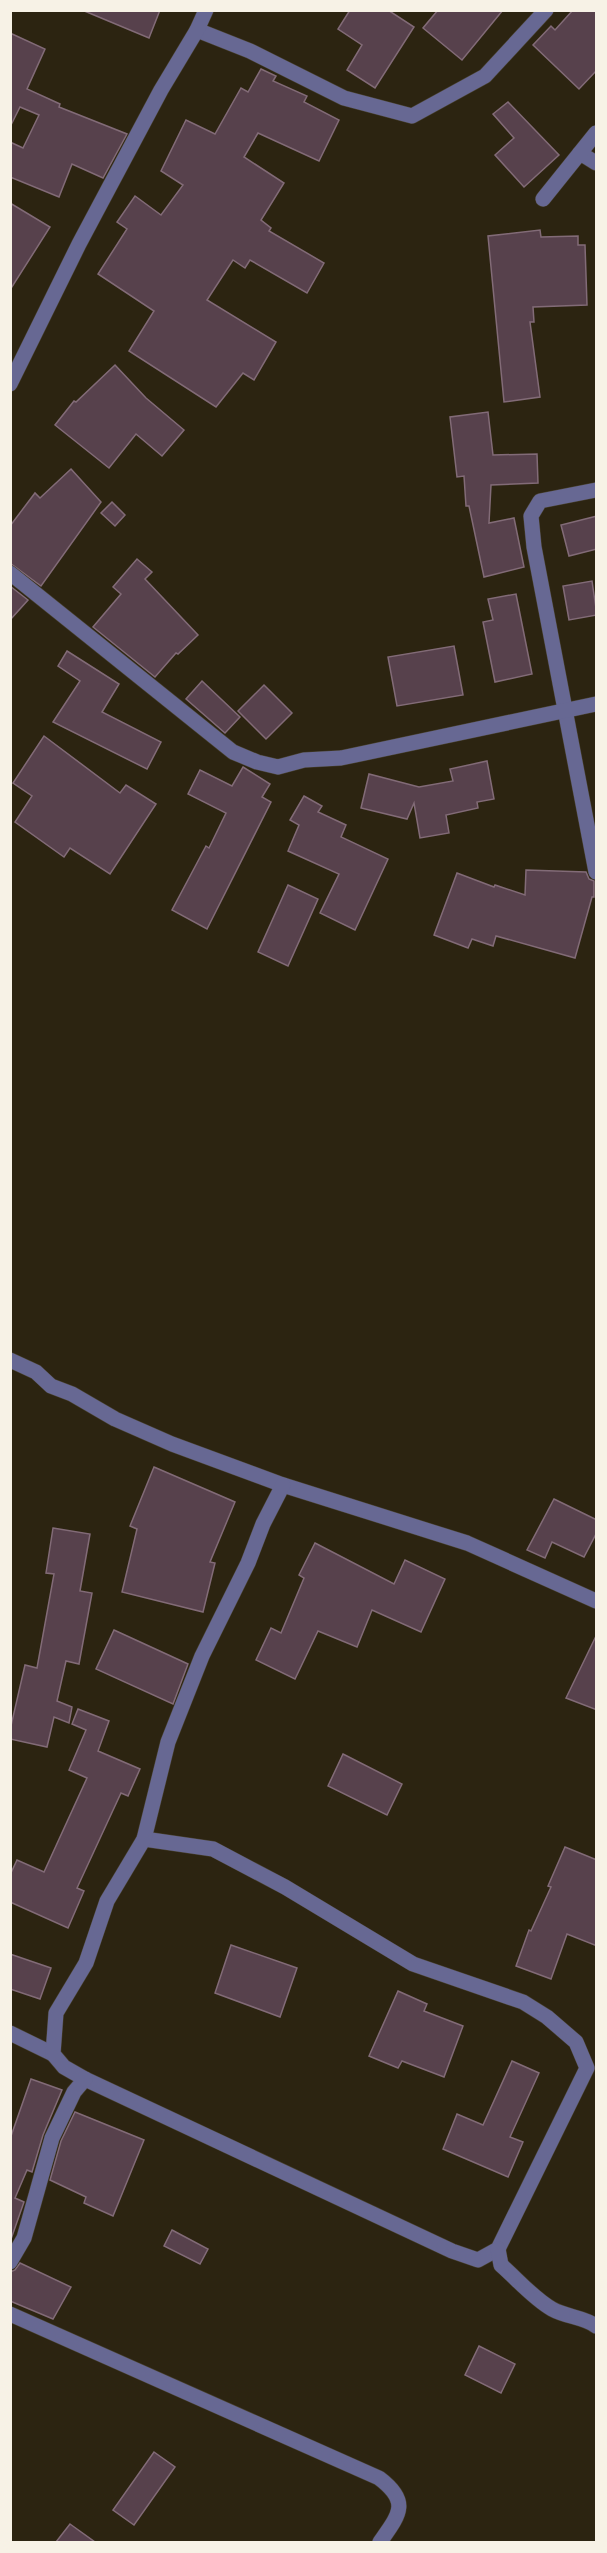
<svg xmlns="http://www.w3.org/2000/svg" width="607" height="2553" viewBox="0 0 607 2553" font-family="Helvetica,sans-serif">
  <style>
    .building { fill: #57414c; stroke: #826b77; stroke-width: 1.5 }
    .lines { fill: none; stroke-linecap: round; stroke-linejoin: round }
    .minor-casing { stroke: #48412f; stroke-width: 16 }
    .minor { stroke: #676893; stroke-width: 15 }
  </style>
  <rect width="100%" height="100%" fill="#2c2411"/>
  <g class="building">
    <path d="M82,10H160L149,38Z"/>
    <path d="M350,10H388L414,27L375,88L347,70L362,45L338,29Z"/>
    <path d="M438,10H503L462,60L423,28Z"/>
    <path d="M573,10H597V70L579,89L533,45L551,26L555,30Z"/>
    <path d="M10,33L45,49L27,89L60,104L59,107L127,134L103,178L72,164L59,197L10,177V142L23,148L39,115L20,107L10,127Z"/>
    <path d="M261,69L276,76L273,81L307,96L304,102L339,120L319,161L258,133L244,157L284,183L261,220L271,228L269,231L324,263L307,293L250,260L245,268L233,260L207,300L276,342L254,380L243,373L216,407L129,351L154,311L98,274L127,229L117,222L135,196L161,215L183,185L161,171L186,120L215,134L241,88L248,92Z"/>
    <path d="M508,102L559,155L524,187L495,155L514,138L493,114Z"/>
    <path d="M10,203L50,227L10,290Z"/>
    <path d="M540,230L541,237L578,236V245H585L587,305L533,307L534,322H530L540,397L504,402L488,236Z"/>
    <path d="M115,365L146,398L184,430L162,456L136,434L109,468L55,425L74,401L76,402Z"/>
    <path d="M488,412L493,455L537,454L538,483L491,485L489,523L514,518L524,567L484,577L469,506H466L464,476L457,477L450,417Z"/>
    <path d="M71,469L101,502L41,586L10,563V526L35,493L40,498Z"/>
    <path d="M112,502L125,515L115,526L101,513Z"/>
    <path d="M597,516V549L569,556L561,525Z"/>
    <path d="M137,559L152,572L145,579L198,635L178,654L176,653L155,677L93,627L121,594L113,587Z"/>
    <path d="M592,581L597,615L569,620L563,586Z"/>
    <path d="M10,586L28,600L10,620Z"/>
    <path d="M516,594L532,674L495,682L483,622L493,620L488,599Z"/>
    <path d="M454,646L463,695L397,706L388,657Z"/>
    <path d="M67,651L119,684L102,712L161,742L147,769L53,722L80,681L58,666Z"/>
    <path d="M202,681L240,717L225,733L186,699Z"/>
    <path d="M264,685L292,713L266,739L238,711Z"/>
    <path d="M44,736L120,793L126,785L156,804L110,874L70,848L64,857L15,822L32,796L13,783Z"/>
    <path d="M487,761L494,799L477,802L478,808L446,815L449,833L420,838L414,803L407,819L361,808L369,774L419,787L453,781L450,769Z"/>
    <path d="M243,767L270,784L262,797L271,802L207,929L172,910L206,846L209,848L226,813L188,794L200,770L232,786Z"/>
    <path d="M304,796L322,806L318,812L346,825L341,837L388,859L355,930L320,913L339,874L288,851L299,825L290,820Z"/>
    <path d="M526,870L586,872L589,879L594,881V897H592L575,958L496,936L493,946L472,939L468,948L434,935L457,873L494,887L495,885L525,895Z"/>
    <path d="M288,885L318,899L288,966L258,952Z"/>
    <path d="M154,1467L235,1502L210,1562L215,1563L203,1612L122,1592L137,1529L130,1526Z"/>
    <path d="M554,1499L597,1520V1532L584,1557L552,1542L545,1558L527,1550Z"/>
    <path d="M53,1528L90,1534L80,1591L92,1593L79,1664L66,1661L57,1701L72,1707L69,1723L54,1717L47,1747L10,1739V1730L25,1665L37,1668L54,1574L46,1573Z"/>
    <path d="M315,1543L394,1584L405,1560L445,1579L421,1632L372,1610L357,1647L318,1631L295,1679L256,1660L271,1628L281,1633L304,1578L299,1575Z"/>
    <path d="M114,1630L188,1664L173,1704L96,1669Z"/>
    <path d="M597,1634V1710L566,1698Z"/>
    <path d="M78,1709L109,1721L98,1751L140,1769L128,1796L121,1793L77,1888L84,1891L68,1928L10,1902V1875L17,1860L44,1872L87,1778L69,1770L86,1730L72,1724Z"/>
    <path d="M343,1754L402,1784L387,1815L328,1786Z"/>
    <path d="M565,1847L597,1860V1946L567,1934L551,1979L516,1966L529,1930L531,1931L551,1887L548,1886Z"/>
    <path d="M231,1945L297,1968L280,2017L215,1993Z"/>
    <path d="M10,1954L51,1968L40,1999L10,1989Z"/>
    <path d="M398,1991L427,2004L424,2011L463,2026L444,2077L402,2061L398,2068L369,2056Z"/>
    <path d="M512,2061L539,2073L510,2137L523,2142L508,2177L443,2149L457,2114L483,2125Z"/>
    <path d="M31,2079L62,2090L43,2135L32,2172L27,2170L15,2198L24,2202L10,2242V2139Z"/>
    <path d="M75,2112L144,2140L113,2216L84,2203L86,2197L50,2180L61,2141Z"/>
    <path d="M172,2230L208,2249L200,2264L164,2246Z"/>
    <path d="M20,2263L71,2287L53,2319L10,2301V2272L15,2270Z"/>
    <path d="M479,2346L515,2364L501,2393L465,2375Z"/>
    <path d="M154,2452L175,2467L134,2525L113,2510Z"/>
    <path d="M70,2524L95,2542H56Z"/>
  </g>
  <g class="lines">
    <g class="minor-casing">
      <g id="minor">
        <path d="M197,30L250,51L344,98L412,116L485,76L546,10"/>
        <path d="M580,153L596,163"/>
        <path d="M543,199L596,133"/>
        <path d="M10,384L79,244L161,90L197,30L206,10"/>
        <path d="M596,490L540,501L531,516L534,547L596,872"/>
        <path d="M10,573L233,752L257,762L278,767L304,760L341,758L596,704"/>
        <path d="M10,1360L36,1372L51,1386L72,1394L115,1419L172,1444L283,1485L467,1543L596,1601"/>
        <path d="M10,2033L53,2054"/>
        <path d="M85,2079L452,2251L478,2260L498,2249L587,2068L576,2042L547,2017L523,2002L413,1964L285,1887L213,1849L144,1839"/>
        <path d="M498,2249L501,2265C517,2279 533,2298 552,2309C566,2317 584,2317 596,2326"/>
        <path d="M10,2262L24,2238L52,2138L74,2092L85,2079L64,2067L53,2054L56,2013L86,1963L107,1901L144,1839L168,1742L202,1656L248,1563L263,1524L283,1485"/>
        <path d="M10,2314L379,2478C411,2502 399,2515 380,2542"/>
      </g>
    </g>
    <use href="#minor" class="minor"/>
  </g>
  <rect width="607" height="2553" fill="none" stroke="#f7f2e6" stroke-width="24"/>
</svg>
